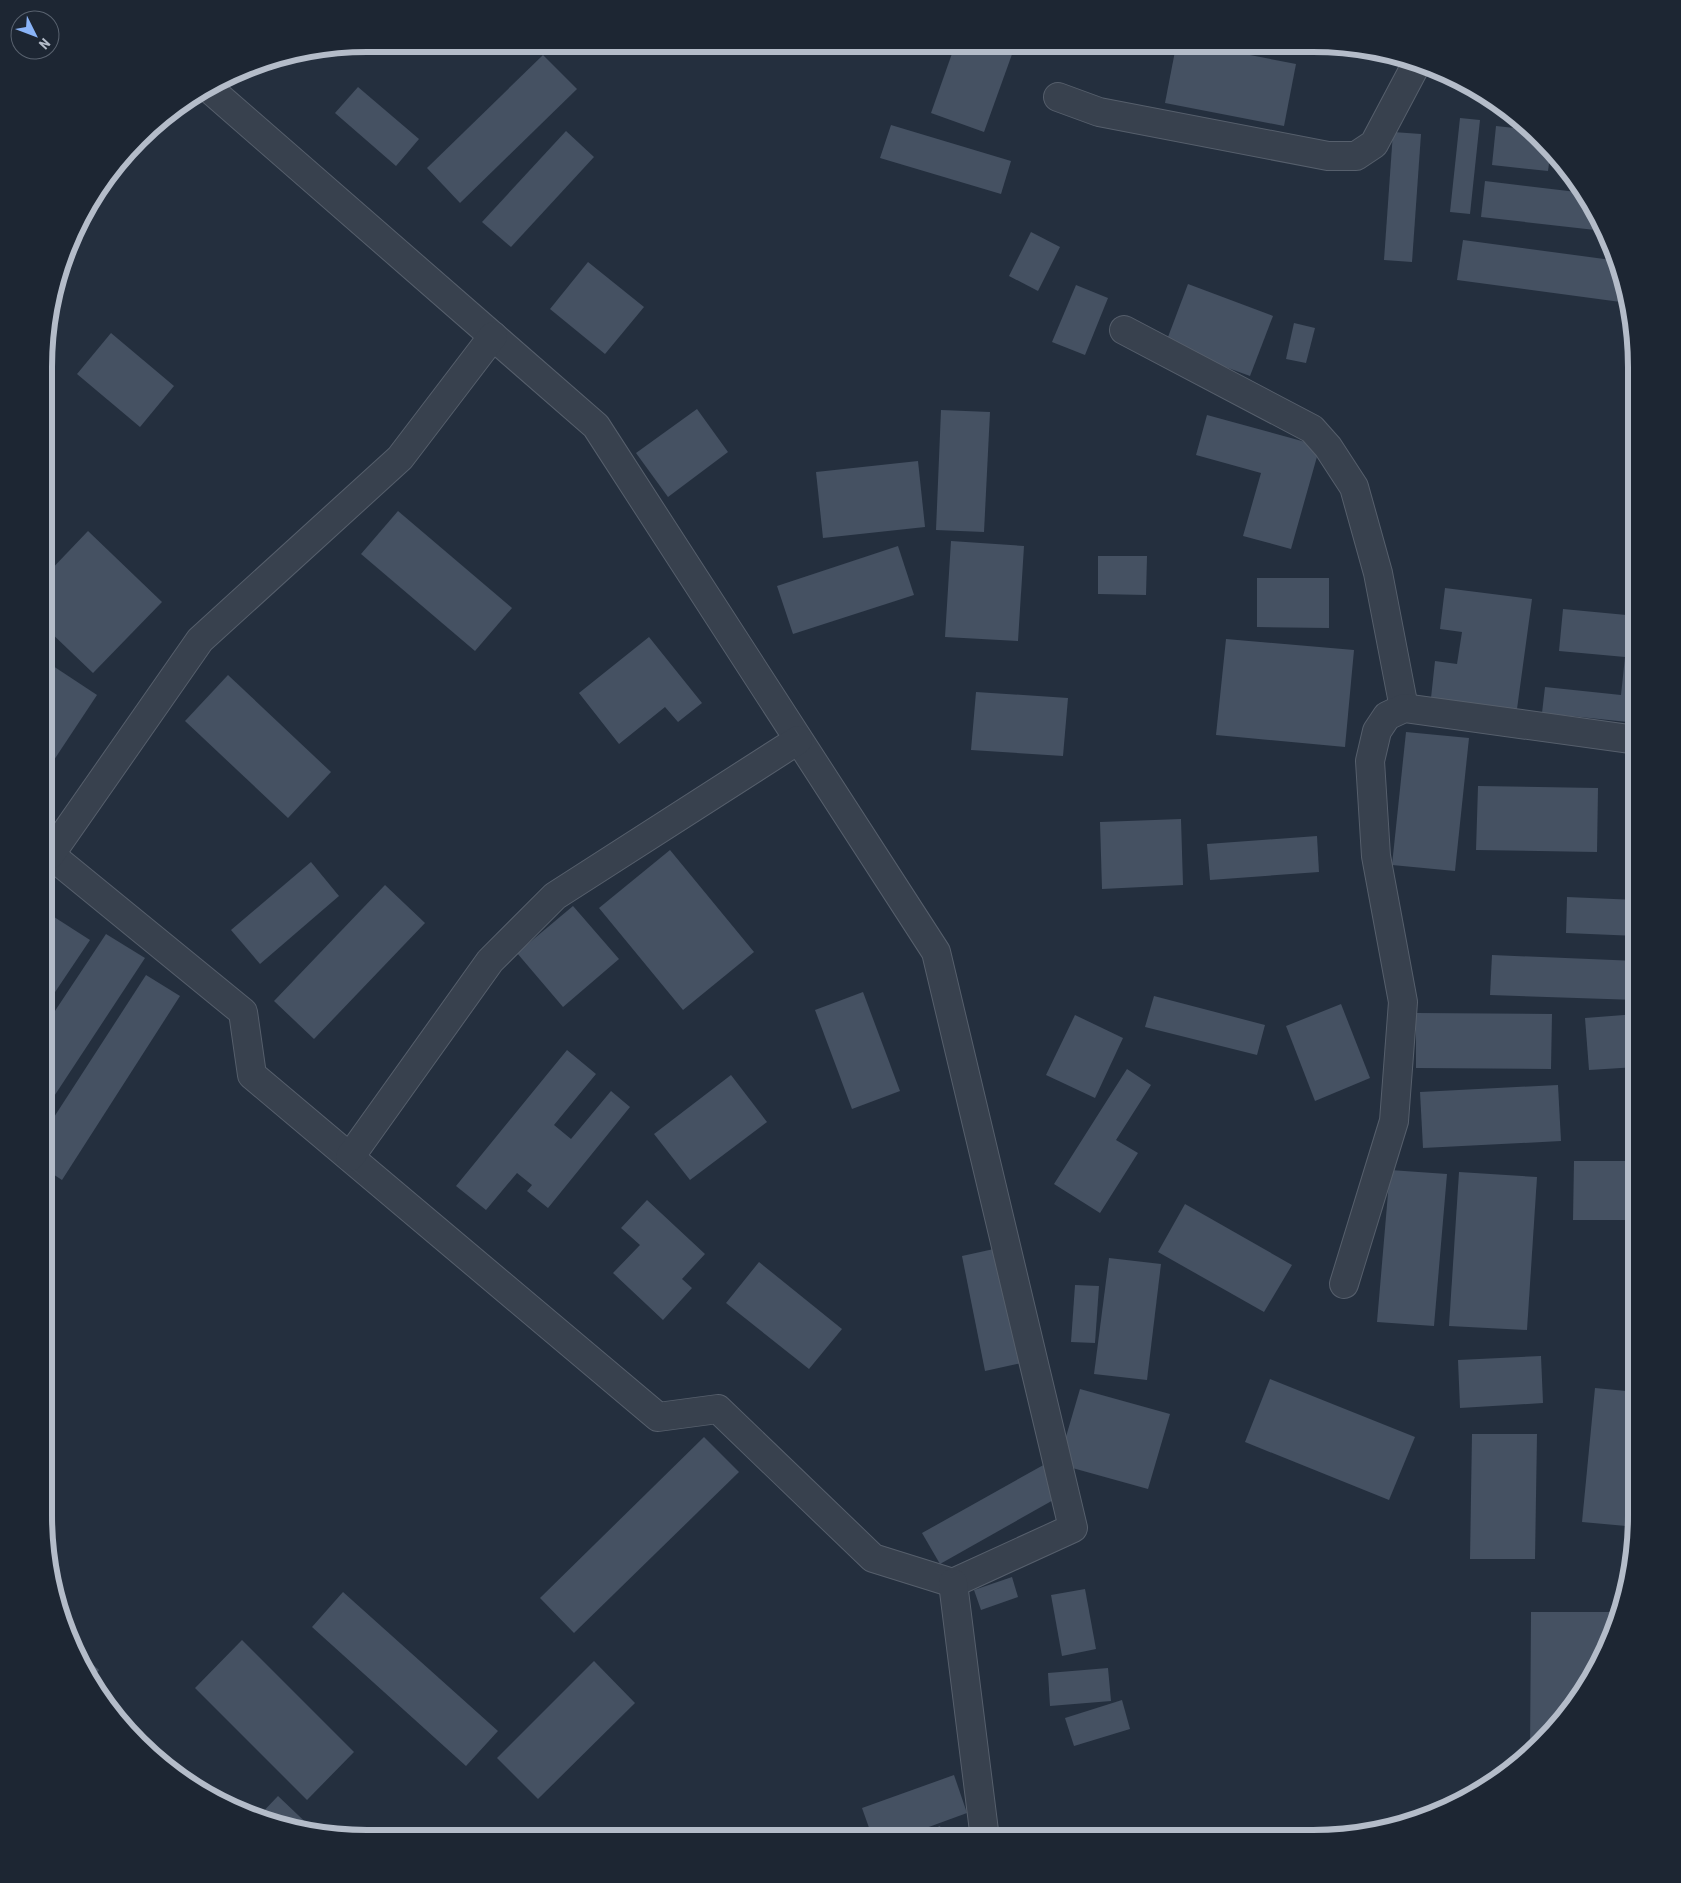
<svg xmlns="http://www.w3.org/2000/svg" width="1681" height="1883" viewBox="0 0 1681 1883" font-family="'Roboto Condensed',sans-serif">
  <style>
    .building { fill: #455162 }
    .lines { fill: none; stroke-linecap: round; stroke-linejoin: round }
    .street-casing { stroke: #565f6c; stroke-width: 30 }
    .street { stroke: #38414e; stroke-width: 28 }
    .rim { fill: none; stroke: #b4bcc9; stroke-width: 6 }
  </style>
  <rect width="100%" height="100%" fill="#242f3e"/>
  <g class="building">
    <path d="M955,45L1015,46L984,132L931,113Z"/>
    <path d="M1176,46H1203L1296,64L1284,126L1165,103Z"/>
    <path d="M543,55L577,89L460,203L427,168Z"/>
    <path d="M358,87L419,139L396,166L335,113Z"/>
    <path d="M1460,118L1480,120L1470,214L1450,212Z"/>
    <path d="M891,125L1011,161L1001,194L880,158Z"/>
    <path d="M1496,126L1532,130L1542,138L1551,149L1548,171L1492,165Z"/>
    <path d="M566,131L594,157L511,247L482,222Z"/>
    <path d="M1393,132L1421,134L1412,262L1384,260Z"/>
    <path d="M1485,181L1585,193L1604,231L1481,217Z"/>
    <path d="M1031,232L1060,247L1038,291L1009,276Z"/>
    <path d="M1463,240L1619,261L1628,303L1457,280Z"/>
    <path d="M588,262L644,307L605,354L550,309Z"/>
    <path d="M1188,284L1273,316L1250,376L1165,345Z"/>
    <path d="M1076,285L1108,298L1085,355L1052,342Z"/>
    <path d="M1294,323L1315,328L1306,363L1286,359Z"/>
    <path d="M111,333L174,386L140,427L77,374Z"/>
    <path d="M697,409L728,452L668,497L636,453Z"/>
    <path d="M941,410L990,412L984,532L936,530Z"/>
    <path d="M1207,415L1320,446L1291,549L1243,536L1261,473L1196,455Z"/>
    <path d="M918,461L925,527L823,538L816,472Z"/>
    <path d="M398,511L512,608L475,651L361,554Z"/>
    <path d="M88,531L162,602L93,673L46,628V575Z"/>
    <path d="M951,541L1024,546L1018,641L945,637Z"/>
    <path d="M898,546L914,595L793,634L777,586Z"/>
    <path d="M1098,556H1147L1146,595L1098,594Z"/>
    <path d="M1257,578H1329V628L1257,627Z"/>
    <path d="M1445,588L1532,599L1517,709L1431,698L1435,661L1457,664L1462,632L1440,629Z"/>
    <path d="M1563,609L1637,616V723L1542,713L1545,687L1621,695L1625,657L1559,651Z"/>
    <path d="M649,637L702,703L678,722L665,707L619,744L579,693Z"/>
    <path d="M1226,639L1354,650L1345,747L1216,735Z"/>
    <path d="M47,662L97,695L46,772V665Z"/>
    <path d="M228,675L331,772L288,818L185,721Z"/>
    <path d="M976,692L1068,698L1063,756L971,750Z"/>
    <path d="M1406,732L1469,738L1455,871L1392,865Z"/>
    <path d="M1478,786L1598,788L1597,852L1476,850Z"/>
    <path d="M1181,819L1183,885L1102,889L1100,822Z"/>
    <path d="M1317,836L1319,872L1210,880L1207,844Z"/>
    <path d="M670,850L754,952L683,1010L599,908Z"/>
    <path d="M311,862L339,896L260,964L231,930Z"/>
    <path d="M385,885L425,923L314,1039L274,1001Z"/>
    <path d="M1567,897L1637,900V936L1566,933Z"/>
    <path d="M573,906L619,959L563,1007L517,953Z"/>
    <path d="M51,915L90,940L45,1007L46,923Z"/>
    <path d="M106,934L145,958L45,1110V1026Z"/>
    <path d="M1492,955L1637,961V1000L1490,995Z"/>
    <path d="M146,975L180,996L62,1180L45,1169V1131Z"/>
    <path d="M863,992L900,1091L852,1109L815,1010Z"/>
    <path d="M1154,996L1265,1025L1257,1055L1145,1027Z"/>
    <path d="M1341,1004L1370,1078L1315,1101L1286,1026Z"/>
    <path d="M1416,1013L1552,1014L1551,1069L1416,1068Z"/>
    <path d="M1637,1014V1067L1589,1070L1585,1018Z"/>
    <path d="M1075,1015L1123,1038L1095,1098L1046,1075Z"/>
    <path d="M567,1050L596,1074L554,1125L571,1139L611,1091L630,1107L548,1208L527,1191L532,1185L517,1173L486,1210L456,1186Z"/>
    <path d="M1127,1069L1151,1085L1116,1140L1138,1153L1100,1213L1054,1184Z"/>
    <path d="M731,1075L767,1122L690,1180L654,1134Z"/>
    <path d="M1558,1085L1561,1141L1423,1148L1420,1092Z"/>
    <path d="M1574,1161H1637V1220H1573Z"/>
    <path d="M1390,1170L1447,1174L1434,1326L1377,1322Z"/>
    <path d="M1459,1172L1537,1177L1527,1330L1449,1326Z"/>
    <path d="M647,1200L705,1254L682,1279L692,1288L663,1320L613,1273L640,1245L621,1228Z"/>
    <path d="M1185,1204L1292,1265L1264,1312L1158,1252Z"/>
    <path d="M1003,1247L1026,1362L985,1371L962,1256Z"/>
    <path d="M1109,1258L1161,1264L1147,1380L1094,1374Z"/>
    <path d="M759,1262L842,1329L809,1369L726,1303Z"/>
    <path d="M1075,1285L1099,1286L1095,1343L1071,1342Z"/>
    <path d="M1541,1356L1543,1403L1460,1408L1458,1360Z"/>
    <path d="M1270,1379L1415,1437L1389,1500L1245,1442Z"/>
    <path d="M1595,1388L1637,1392V1527L1582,1522Z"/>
    <path d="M1080,1389L1170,1414L1148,1489L1058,1464Z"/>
    <path d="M1472,1434H1537L1535,1559H1470Z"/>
    <path d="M704,1437L739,1472L574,1633L540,1598Z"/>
    <path d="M1047,1463L1064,1494L940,1564L922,1533Z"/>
    <path d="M1012,1577L1018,1597L981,1610L974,1590Z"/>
    <path d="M1085,1589L1096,1649L1062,1656L1051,1595Z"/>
    <path d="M343,1592L498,1731L466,1766L312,1627Z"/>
    <path d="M1531,1612H1621L1595,1674H1591V1680L1543,1744L1532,1752H1530Z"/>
    <path d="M242,1640L354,1752L307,1800L195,1688Z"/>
    <path d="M594,1661L635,1703L538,1799L497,1758Z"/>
    <path d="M91,1663L99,1670L91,1680L86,1669Z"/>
    <path d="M1108,1668L1111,1701L1050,1706L1048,1673Z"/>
    <path d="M1122,1700L1130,1729L1074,1746L1065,1718Z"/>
    <path d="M954,1775L967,1813L896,1839H873L862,1808Z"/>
    <path d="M278,1796L318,1834L284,1828L258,1817Z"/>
    <path d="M940,1826L945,1839H910V1838Z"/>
  </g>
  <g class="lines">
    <g class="street-casing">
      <g id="street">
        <path d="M1058,97L1099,112L1328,156H1356L1374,144L1418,61"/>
        <path d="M1124,330L1312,429L1328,447L1354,487L1378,573L1404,708"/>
        <path d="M46,851L243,1012L252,1075L658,1417L718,1409L873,1558L953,1583L1073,1528L936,952L596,426L212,91"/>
        <path d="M50,855L200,640L400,458L493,336"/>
        <path d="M350,1157L490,961L555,896L798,740"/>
        <path d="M1344,1284L1394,1121L1403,1002L1376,856L1370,761L1377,731L1387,716L1404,708L1637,740"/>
        <path d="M953,1583L985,1839"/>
      </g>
    </g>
    <use href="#street" class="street"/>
  </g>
  <path d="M0 0H1681V1883H0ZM367 52H1313A315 315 0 0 1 1628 367V1515A315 315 0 0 1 1313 1830H367A315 315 0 0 1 52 1515V367A315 315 0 0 1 367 52Z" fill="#1d2633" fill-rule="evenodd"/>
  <path class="rim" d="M367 52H1313A315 315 0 0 1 1628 367V1515A315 315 0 0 1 1313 1830H367A315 315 0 0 1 52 1515V367A315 315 0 0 1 367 52Z"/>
  <g transform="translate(35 35) rotate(132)"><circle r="24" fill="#1d2633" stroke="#59626f"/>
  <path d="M0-4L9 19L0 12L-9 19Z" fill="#8ab4f8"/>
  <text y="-8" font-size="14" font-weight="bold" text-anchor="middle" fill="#b4bcc9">N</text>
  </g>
</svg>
